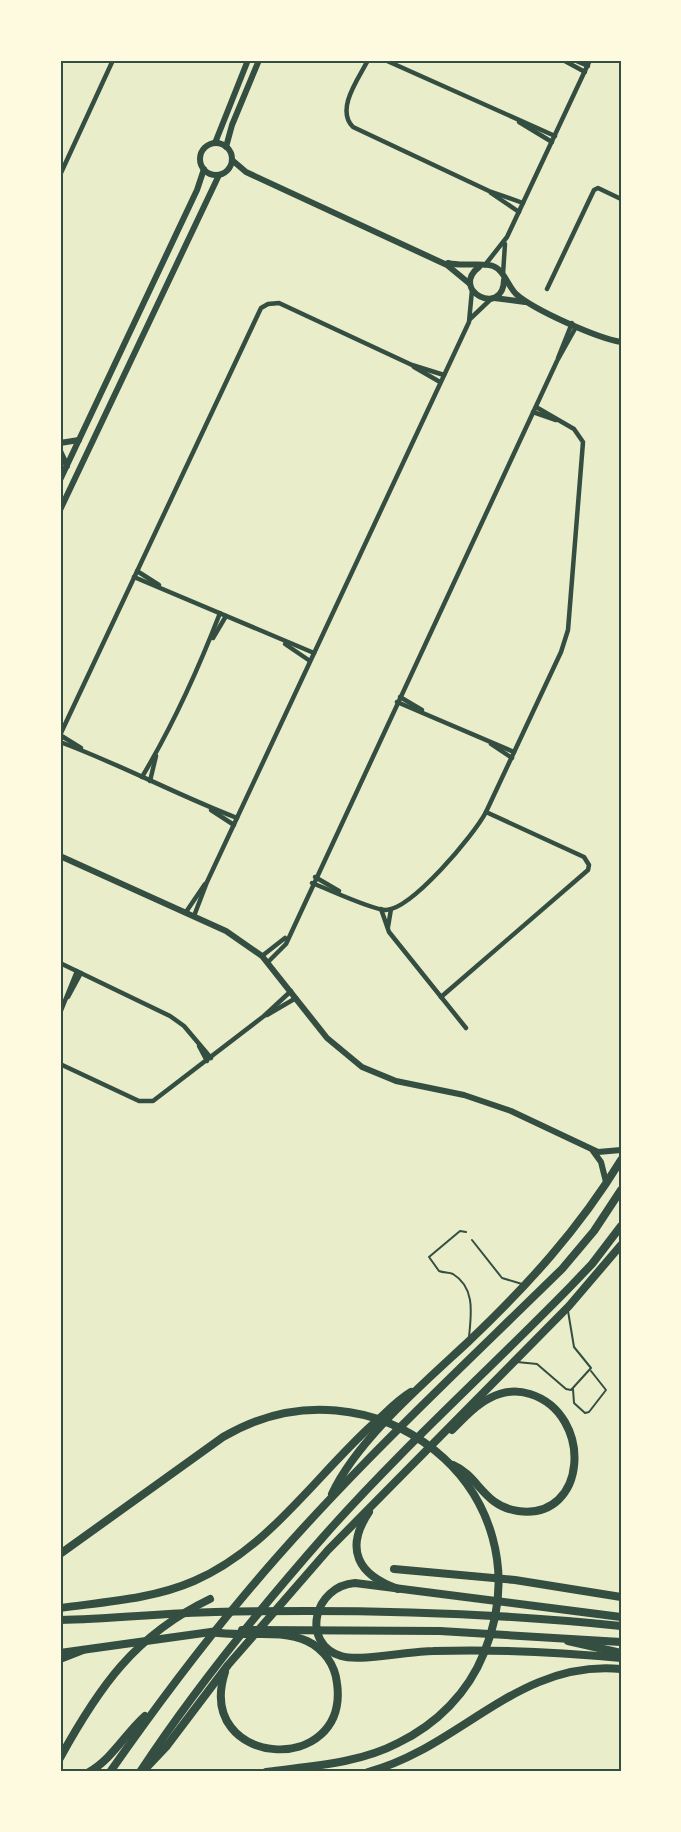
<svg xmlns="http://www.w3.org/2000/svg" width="681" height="1832" viewBox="0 0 681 1832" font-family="Manrope,sans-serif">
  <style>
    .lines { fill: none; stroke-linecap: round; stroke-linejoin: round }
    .service { stroke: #344e41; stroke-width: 2 }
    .minor { stroke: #344e41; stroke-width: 4.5 }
    .tertiary { stroke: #344e41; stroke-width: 6 }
    .primary { stroke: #344e41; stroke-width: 8 }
    .motorway { stroke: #344e41; stroke-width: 8 }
    .neatline { fill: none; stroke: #344e41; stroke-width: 2 }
  </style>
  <rect width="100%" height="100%" fill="#e9edc9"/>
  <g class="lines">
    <g class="service">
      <path d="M466,1232L460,1231L429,1257L439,1271C444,1273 449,1272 453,1274C476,1288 471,1315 469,1337"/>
      <path d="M472,1240L502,1278L522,1284"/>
      <path d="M517,1362L537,1364L566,1389L571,1390L591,1368L574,1347L568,1311"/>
      <path d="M573,1389L574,1403L585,1413L589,1412L606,1390L591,1371"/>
    </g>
    <g class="minor">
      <path d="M368,60C359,78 335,109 353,127L489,191L523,203"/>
      <path d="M385,60L555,136"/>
      <path d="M563,60L585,72"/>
      <path d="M574,60L588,66"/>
      <path d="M519,122L552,142"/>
      <path d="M60,175L113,60"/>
      <path d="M491,193L519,212"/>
      <path d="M485,265L507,237L590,60"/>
      <path d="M503,274L505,244"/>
      <path d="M547,289L594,190L598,188L621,199"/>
      <path d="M470,319L492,298"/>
      <path d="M558,358L572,323"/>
      <path d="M414,367L440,382"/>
      <path d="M533,412L556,420"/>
      <path d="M137,571L159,585"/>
      <path d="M134,577L314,653"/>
      <path d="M213,638L226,616"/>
      <path d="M285,644L310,661"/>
      <path d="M400,697L422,710"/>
      <path d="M397,702L514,752"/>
      <path d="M60,735L261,308L268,304L279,303L412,365L444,375"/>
      <path d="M60,735L81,748"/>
      <path d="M60,742C120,764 177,795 237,818"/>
      <path d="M491,744L512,758"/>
      <path d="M142,777C173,725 198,670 220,613"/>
      <path d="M150,781L156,756"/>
      <path d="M211,810L234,825"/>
      <path d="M315,877L339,891"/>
      <path d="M312,883C328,889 372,910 386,910C412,909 474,835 486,812L561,652L568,630L583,442L574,429L536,407"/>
      <path d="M381,909L389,932L466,1028"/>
      <path d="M186,912L205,884"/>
      <path d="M194,916L207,882L469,322L472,290"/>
      <path d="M388,927L391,909"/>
      <path d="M262,956L285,938"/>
      <path d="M268,962L286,944L557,361L576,327"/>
      <path d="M60,963L170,1016L184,1026L211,1058"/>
      <path d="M68,997L81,973"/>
      <path d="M441,997L588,870L589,865L584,857L486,812"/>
      <path d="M60,1013L77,971"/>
      <path d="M267,1015L296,998"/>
      <path d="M199,1046L207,1061"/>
      <path d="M60,1064L139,1101H153L264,1016L291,991"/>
    </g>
    <g class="tertiary">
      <path d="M215,143L248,60"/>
      <circle cx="216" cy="159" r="16"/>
      <path d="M226,147L232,125L259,60"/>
      <path d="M232,160L246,172L447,265L470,284"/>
      <path d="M448,263C462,267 483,262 493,266C504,270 508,286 516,294C534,310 597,338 621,342"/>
      <path d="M479,267C449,290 503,318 504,280"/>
      <path d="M494,298L525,302"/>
      <path d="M60,443L79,440"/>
      <path d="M60,451L67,466"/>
      <path d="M60,480L197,190L204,169"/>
      <path d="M60,510L219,175"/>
      <path d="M60,856L226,931L262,956L327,1038L362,1067L396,1081L464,1095L511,1111L598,1152L621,1150"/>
      <path d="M593,1151L601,1162L606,1182"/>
    </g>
    <g class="primary">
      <path d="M621,1617L355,1583C314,1586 300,1643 341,1656C360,1662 410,1651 433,1651C496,1649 558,1652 621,1658"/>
      <path d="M60,1620C112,1619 163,1613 215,1612C350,1609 487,1612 621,1626"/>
      <path d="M242,1630L440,1631L621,1642"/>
      <path d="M568,1641L621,1653"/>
      <path d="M60,1653L218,1631"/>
    </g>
    <g class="motorway">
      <path d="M452,1430C464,1418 476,1405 490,1398C503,1391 517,1390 530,1394C594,1414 588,1521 518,1511C483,1506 479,1476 453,1465"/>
      <path d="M332,1494C357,1440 424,1383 468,1342C527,1286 579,1229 621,1160"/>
      <path d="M369,1512C344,1549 358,1575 398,1589"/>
      <path d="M60,1554L223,1437C372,1349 551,1488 484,1653C468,1693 437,1724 398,1743C358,1764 310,1766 266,1772"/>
      <path d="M394,1569L515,1580L621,1597"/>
      <path d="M60,1608C104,1602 153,1599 194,1581C268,1549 314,1478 372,1425C385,1414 396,1401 411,1392"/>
      <path d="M212,1632C242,1638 279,1628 307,1641C324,1649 335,1665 337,1683C350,1778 194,1768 225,1672"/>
      <path d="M60,1659L83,1650"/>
      <path d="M60,1758C99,1687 135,1635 210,1599"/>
      <path d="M148,1766L166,1747L228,1665L328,1550L569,1306L621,1245"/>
      <path d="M89,1772C112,1759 125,1734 145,1716"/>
      <path d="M110,1772C152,1712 195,1654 242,1598C339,1481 453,1376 562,1269L594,1231L621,1190"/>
      <path d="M140,1772C195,1688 258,1611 324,1536C401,1449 489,1370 570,1287L592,1264L621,1226"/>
      <path d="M368,1772C460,1748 518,1659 621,1669"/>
    </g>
  </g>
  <rect width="681" height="1832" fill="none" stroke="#fefae0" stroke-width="123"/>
  <rect x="62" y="62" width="558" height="1708" class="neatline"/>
</svg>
